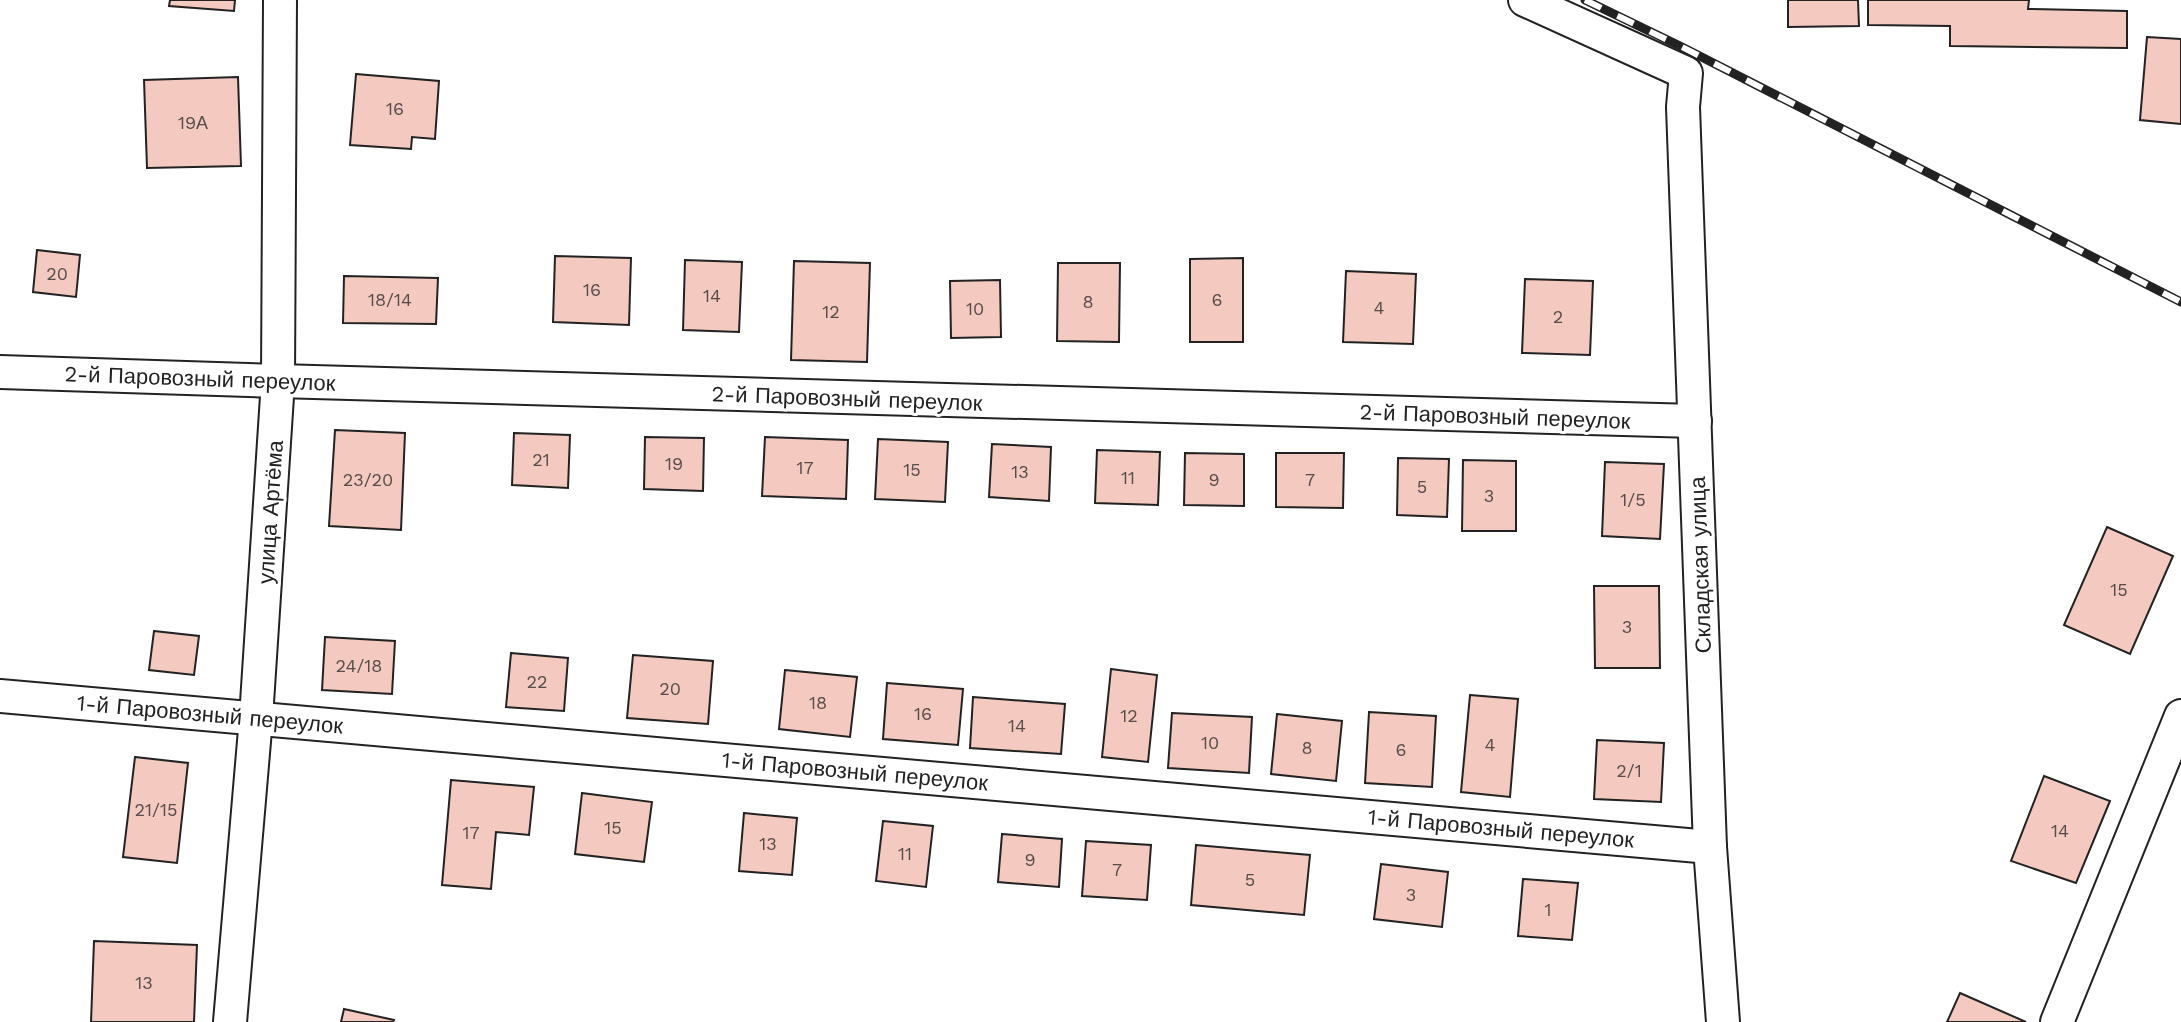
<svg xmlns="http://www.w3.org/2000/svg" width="2181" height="1022" viewBox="0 0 2181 1022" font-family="'Work Sans',sans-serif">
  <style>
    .building { fill: #f3c9c0; stroke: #222; stroke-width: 2 }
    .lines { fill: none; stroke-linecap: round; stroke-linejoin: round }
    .minor-casing { stroke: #222; stroke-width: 36 }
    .minor { stroke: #fff; stroke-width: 32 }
    .rail-casing { stroke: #222; stroke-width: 9 }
    .rail { stroke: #fff; stroke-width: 6; stroke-dasharray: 18; stroke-linecap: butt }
    .labels { text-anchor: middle; stroke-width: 6; stroke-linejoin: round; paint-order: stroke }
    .number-label { font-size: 18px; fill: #564c4a }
    .street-label { font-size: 22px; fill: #222; stroke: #fff }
  </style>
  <rect width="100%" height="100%" fill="#fff"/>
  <g class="building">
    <path d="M170,0H235L234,11L169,6Z"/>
    <path d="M1788,0H1858L1859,26L1788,27Z"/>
    <path d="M1868,0H2029L2028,9L2127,11V48L1950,46V26L1868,25Z"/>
    <path d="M2147,37L2181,39V124L2140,120Z"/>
    <path d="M356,74L439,81L435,139L412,137L411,149L350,145Z"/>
    <path d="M238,77L241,166L147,168L144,80Z"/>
    <path d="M37,250L80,255L76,297L33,292Z"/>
    <path d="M555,256L631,258L629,325L553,322Z"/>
    <path d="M1243,258V342H1190V259Z"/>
    <path d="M685,260L742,262L739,332L683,330Z"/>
    <path d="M794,261L870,263L867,362L791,360Z"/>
    <path d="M1058,263H1120L1119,342L1057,341Z"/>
    <path d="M1346,271L1416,274L1413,344L1343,342Z"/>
    <path d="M344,276L438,278L436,324L343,323Z"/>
    <path d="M1525,279L1593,281L1590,355L1522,353Z"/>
    <path d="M1000,280L1001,337L951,338L950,281Z"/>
    <path d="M335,430L405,433L401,530L329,526Z"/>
    <path d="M514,433L570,435L568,488L512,485Z"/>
    <path d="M645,437L704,438L703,491L644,489Z"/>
    <path d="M765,437L848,440L846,499L762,496Z"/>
    <path d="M878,439L948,442L945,502L875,499Z"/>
    <path d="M992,444L1051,447L1049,501L989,497Z"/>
    <path d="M1097,450L1160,452L1158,505L1095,503Z"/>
    <path d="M1185,453L1244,454V506L1184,505Z"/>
    <path d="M1276,453H1344L1343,508L1276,507Z"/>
    <path d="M1398,458L1449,459L1447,517L1397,515Z"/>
    <path d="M1463,460L1516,461V531H1462Z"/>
    <path d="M1605,462L1664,464L1660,539L1602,536Z"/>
    <path d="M2107,527L2173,556L2130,654L2064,625Z"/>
    <path d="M1594,586H1659L1660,668H1595Z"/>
    <path d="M154,631L199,636L194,675L149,670Z"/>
    <path d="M325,637L395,641L392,694L322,690Z"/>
    <path d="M511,653L568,658L564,711L506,707Z"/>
    <path d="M633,655L713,661L708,724L627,718Z"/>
    <path d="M1111,669L1157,675L1148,762L1102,757Z"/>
    <path d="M785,670L857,677L850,737L779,729Z"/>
    <path d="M887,683L963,689L958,745L883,739Z"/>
    <path d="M1470,695L1518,699L1510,797L1461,792Z"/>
    <path d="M973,697L1065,704L1061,754L970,748Z"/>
    <path d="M1369,712L1436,716L1432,787L1365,783Z"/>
    <path d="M1172,713L1252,717L1249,773L1168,768Z"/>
    <path d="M1277,714L1342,721L1336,781L1271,774Z"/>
    <path d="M1597,740L1664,743L1661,802L1594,799Z"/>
    <path d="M135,757L188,763L177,863L123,857Z"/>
    <path d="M2044,776L2110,801L2076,883L2011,861Z"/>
    <path d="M451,780L534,787L529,835L496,832L491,889L442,885Z"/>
    <path d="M582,793L652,802L644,862L575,854Z"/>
    <path d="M744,813L797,818L792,875L739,871Z"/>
    <path d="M883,821L933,826L926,887L876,881Z"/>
    <path d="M1002,834L1062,839L1059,887L998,882Z"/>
    <path d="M1086,841L1151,845L1147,900L1082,896Z"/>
    <path d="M1196,845L1310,855L1304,915L1191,905Z"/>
    <path d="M1381,864L1448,872L1442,927L1374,919Z"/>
    <path d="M1523,879L1578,883L1572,940L1518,936Z"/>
    <path d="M94,941L197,945L194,1022H91Z"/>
    <path d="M1960,993L2026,1022H1947Z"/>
    <path d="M344,1009L394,1020L393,1022H341Z"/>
  </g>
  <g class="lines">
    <g class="minor-casing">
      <g id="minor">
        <path d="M1525,0L1686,73L1683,107L1710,847L1723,1022"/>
        <path d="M0,372L278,381L1695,421"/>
        <path d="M0,696L1710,847"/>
        <path d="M230,1022L256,718L278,381L280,0"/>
        <path d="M2057,1022L2181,716"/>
      </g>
    </g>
    <use href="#minor" class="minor"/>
    <g class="rail-casing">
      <path id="rail" d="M1585,0L1682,47L2181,302"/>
    </g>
    <use href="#rail" class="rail"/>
  </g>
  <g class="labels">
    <g class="number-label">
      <text x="395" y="115">16</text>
      <text x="193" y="129">19А</text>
      <text x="57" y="280">20</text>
      <text x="592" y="296">16</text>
      <text x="712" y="302">14</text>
      <text x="390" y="306">18/14</text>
      <text x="1217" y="306">6</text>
      <text x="1088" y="308">8</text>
      <text x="1379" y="314">4</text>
      <text x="975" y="315">10</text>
      <text x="831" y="318">12</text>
      <text x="1558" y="323">2</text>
      <text x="541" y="466">21</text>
      <text x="674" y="470">19</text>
      <text x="805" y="474">17</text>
      <text x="912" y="476">15</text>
      <text x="1020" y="478">13</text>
      <text x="1128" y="484">11</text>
      <text x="368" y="486">23/20</text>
      <text x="1214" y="486">9</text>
      <text x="1310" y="486">7</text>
      <text x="1422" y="493">5</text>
      <text x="1489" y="502">3</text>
      <text x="1633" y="506">1/5</text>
      <text x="2119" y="596">15</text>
      <text x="1627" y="633">3</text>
      <text x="359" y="672">24/18</text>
      <text x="537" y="688">22</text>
      <text x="670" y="695">20</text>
      <text x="818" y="709">18</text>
      <text x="923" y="720">16</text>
      <text x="1129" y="722">12</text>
      <text x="1017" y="732">14</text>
      <text x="1210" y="749">10</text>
      <text x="1490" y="751">4</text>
      <text x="1307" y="754">8</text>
      <text x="1401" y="756">6</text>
      <text x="1629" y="777">2/1</text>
      <text x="156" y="816">21/15</text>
      <text x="613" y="834">15</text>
      <text x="2060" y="837">14</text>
      <text x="471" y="839">17</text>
      <text x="768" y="850">13</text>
      <text x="905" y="860">11</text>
      <text x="1030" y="866">9</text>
      <text x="1117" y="876">7</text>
      <text x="1250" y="886">5</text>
      <text x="1411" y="901">3</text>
      <text x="1548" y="916">1</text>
      <text x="144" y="989">13</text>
    </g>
    <g class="street-label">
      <text transform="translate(200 378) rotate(2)" y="8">2-й Паровозный переулок</text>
      <text transform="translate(847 398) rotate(2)" y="8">2-й Паровозный переулок</text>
      <text transform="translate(1495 416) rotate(2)" y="8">2-й Паровозный переулок</text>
      <text transform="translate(270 512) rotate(-86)" y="8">улица Артёма</text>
      <text transform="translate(1700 565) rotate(-92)" y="8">Складская улица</text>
      <text transform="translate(210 714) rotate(5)" y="8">1-й Паровозный переулок</text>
      <text transform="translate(855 771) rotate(5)" y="8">1-й Паровозный переулок</text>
      <text transform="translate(1501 828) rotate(5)" y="8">1-й Паровозный переулок</text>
    </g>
  </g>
</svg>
